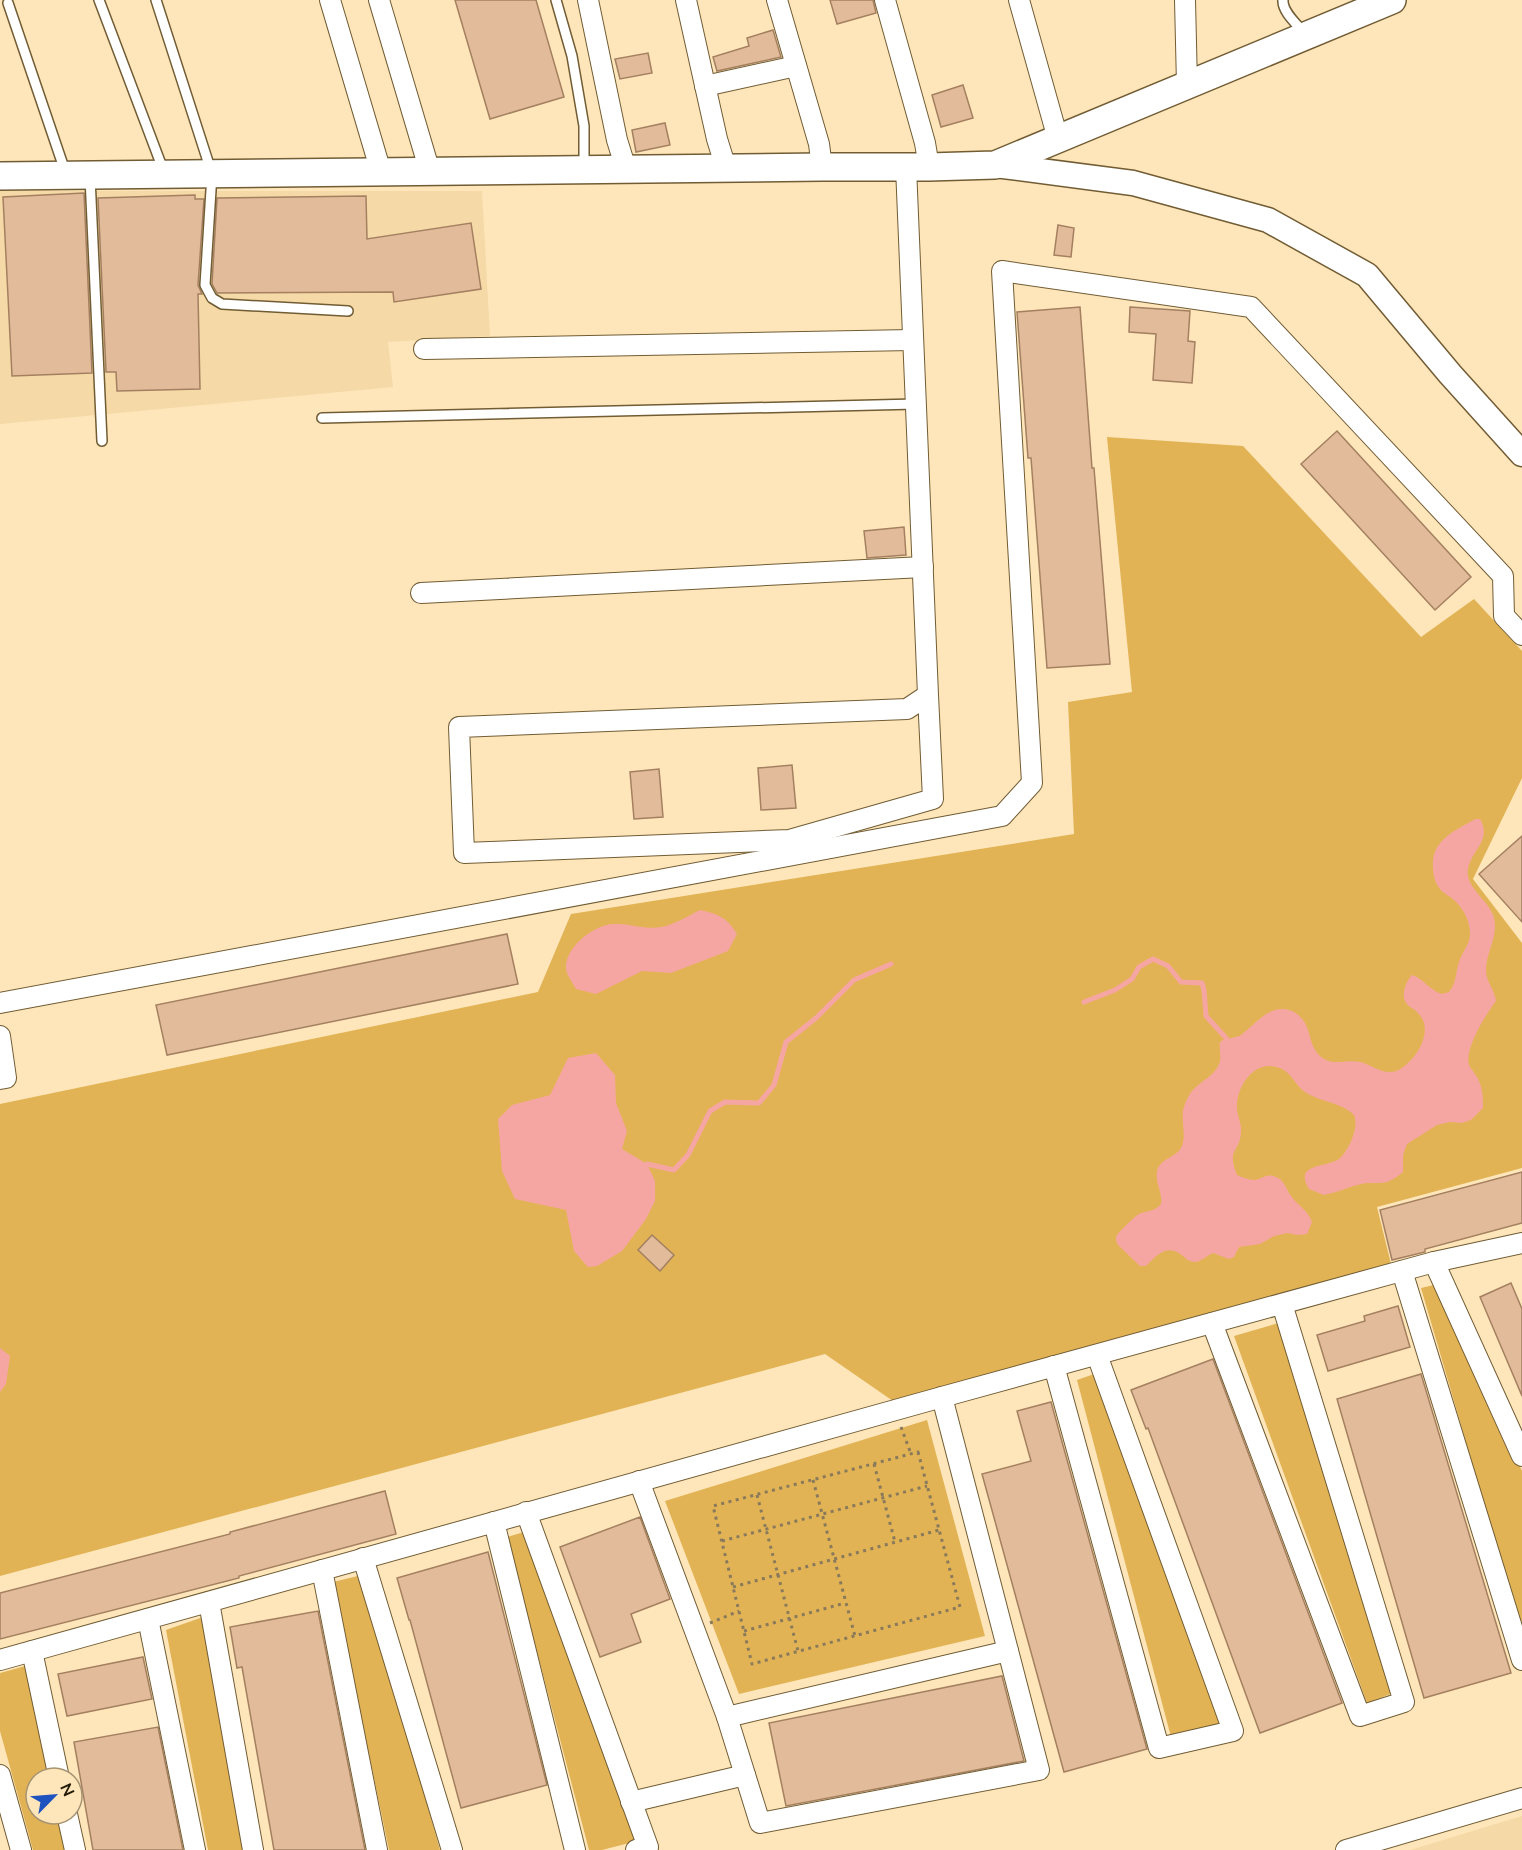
<svg xmlns="http://www.w3.org/2000/svg" width="1522" height="1850" viewBox="0 0 1522 1850" font-family="'Nunito Sans',sans-serif">
  <style>
    .built { fill: #f5d9a6 }
    .green { fill: #e2b354 }
    .water { fill: #f6a6a2 }
    .lines { fill: none; stroke-linecap: round; stroke-linejoin: round }
    .stream { stroke: #f6a6a2; stroke-width: 5 }
    .building { fill: #e2bb9a; stroke: #a48061; stroke-width: 1.5 }
    .service-casing { stroke: #715c34; stroke-width: 12 }
    .minor-casing { stroke: #715c34; stroke-width: 22 }
    .tertiary-casing { stroke: #715c34; stroke-width: 27 }
    .secondary-casing { stroke: #715c34; stroke-width: 30 }
    .path { stroke: #8a7a5c; stroke-width: 3; stroke-dasharray: 3 4.5; stroke-linecap: butt }
    .service { stroke: #fff; stroke-width: 9 }
    .minor { stroke: #fff; stroke-width: 20 }
    .tertiary { stroke: #fff; stroke-width: 24 }
    .secondary { stroke: #fff; stroke-width: 27 }
  </style>
  <rect width="100%" height="100%" fill="#fee6ba"/>
  <g class="built">
    <path d="M0,191H482L490,336L388,342L393,387L0,424Z"/>
    <path d="M1522,1816V1850H1410Z"/>
  </g>
  <g class="green">
    <path d="M1107,437L1243,446L1421,637L1474,599L1522,651V778L1473,879L1522,943V1168L1377,1207L1391,1264L893,1401L825,1354L0,1576V1104L538,992L571,914L1074,834L1068,702L1132,692Z"/>
    <path d="M1438,1284L1522,1471V1634L1421,1288Z"/>
    <path d="M1282,1322L1393,1693L1367,1703L1234,1336Z"/>
    <path d="M1097,1373L1223,1724L1171,1737L1077,1380Z"/>
    <path d="M927,1420L985,1636L739,1694L665,1501Z"/>
    <path d="M527,1531L637,1841L602,1850H589L507,1537Z"/>
    <path d="M362,1575L440,1850H389L333,1582Z"/>
    <path d="M203,1617L247,1850H208L166,1630Z"/>
    <path d="M29,1665L53,1778H36V1814H61L68,1850H33L0,1731V1673Z"/>
  </g>
  <g class="water">
    <path d="M1475,819H1480C1494,843 1465,853 1468,876C1471,891 1488,901 1493,915C1500,935 1486,951 1486,970C1486,982 1495,990 1496,1001C1486,1014 1464,1049 1469,1065C1472,1071 1477,1075 1479,1081C1483,1090 1483,1099 1483,1108L1471,1120L1462,1123L1450,1122L1437,1125L1407,1144L1403,1155V1172C1382,1190 1378,1179 1357,1185C1346,1188 1335,1193 1324,1195L1309,1189C1293,1163 1326,1168 1339,1159C1345,1154 1349,1146 1352,1139C1355,1130 1357,1124 1354,1115C1341,1102 1320,1102 1305,1092C1296,1086 1291,1073 1282,1069C1257,1057 1238,1083 1237,1105C1236,1114 1242,1123 1241,1132C1240,1154 1226,1147 1237,1175C1242,1177 1249,1180 1255,1180C1261,1179 1267,1174 1273,1176C1284,1178 1286,1189 1291,1196C1298,1206 1307,1209 1312,1222L1307,1234L1298,1235L1287,1233L1274,1236L1260,1244L1239,1247L1234,1257L1229,1259L1213,1253C1208,1255 1201,1261 1196,1262C1190,1262 1186,1259 1183,1256C1166,1243 1158,1255 1146,1266H1140L1118,1245C1116,1240 1115,1240 1117,1235C1118,1233 1136,1215 1139,1214C1148,1210 1154,1212 1161,1204C1163,1193 1155,1183 1157,1172C1159,1158 1177,1158 1182,1146C1187,1132 1179,1118 1185,1104C1187,1099 1190,1092 1195,1088C1203,1080 1217,1074 1220,1061C1221,1055 1219,1048 1220,1042C1226,1037 1234,1039 1241,1035C1256,1024 1270,1002 1292,1011C1297,1013 1302,1018 1305,1023C1311,1034 1310,1047 1320,1056C1332,1067 1346,1059 1360,1062C1370,1064 1378,1072 1390,1072C1398,1072 1404,1067 1410,1061C1422,1049 1432,1027 1418,1013C1415,1009 1410,1008 1407,1004C1400,997 1406,981 1412,975C1423,978 1429,990 1442,994L1449,992C1457,982 1455,974 1459,962C1462,952 1471,943 1470,933C1470,921 1463,908 1454,900C1450,896 1444,894 1440,889C1435,883 1433,875 1433,867C1431,840 1455,831 1475,819Z"/>
    <path d="M700,910C718,914 727,917 737,934L728,951L671,973L642,971L596,994L576,989C573,984 569,978 567,973C560,950 594,924 614,924C629,923 646,930 661,927C674,925 688,916 700,910Z"/>
    <path d="M596,1053L615,1075L616,1103L627,1131L622,1149L647,1164L655,1181V1201L646,1219L622,1251L597,1266L588,1267L574,1251L566,1210L515,1199L502,1171L498,1119L512,1105L550,1095L568,1058Z"/>
    <path d="M0,1348L10,1356L6,1384L0,1392Z"/>
  </g>
  <g class="lines">
    <g class="stream">
      <path d="M1084,1002L1115,990L1132,979L1139,967L1153,959L1168,966L1181,982L1202,983L1204,990L1206,1016L1226,1038"/>
      <path d="M647,1164L674,1170L688,1155L710,1111L725,1102L759,1103L774,1085L786,1042L816,1018L854,980L891,964"/>
    </g>
  </g>
  <g class="building">
    <path d="M455,0H536L564,97L490,119Z"/>
    <path d="M830,0H873L876,13L837,24Z"/>
    <path d="M773,30L781,57L717,71L713,57L749,46L747,38Z"/>
    <path d="M648,53L652,73L620,79L615,59Z"/>
    <path d="M963,85L973,118L941,127L932,95Z"/>
    <path d="M665,123L670,145L636,152L632,130Z"/>
    <path d="M84,193L92,373L12,376L3,197Z"/>
    <path d="M195,195V199H204L198,285L202,294H198L200,389L117,391L116,372H106L98,198Z"/>
    <path d="M366,196L367,239L471,223L481,289L394,302L393,292L217,293L212,284L217,198Z"/>
    <path d="M1058,225L1074,228L1071,257L1054,255Z"/>
    <path d="M1080,307L1092,468H1094L1110,664L1047,668L1031,458H1028L1017,312Z"/>
    <path d="M1130,307L1190,311L1188,341L1195,342L1192,383L1153,380L1156,334L1129,332Z"/>
    <path d="M1337,431L1471,577L1435,610L1301,464Z"/>
    <path d="M904,527L906,555L867,558L864,531Z"/>
    <path d="M792,765L796,808L761,810L758,768Z"/>
    <path d="M659,769L663,817L634,819L630,772Z"/>
    <path d="M1522,836V922L1479,874Z"/>
    <path d="M507,934L518,984L167,1055L156,1005Z"/>
    <path d="M1522,1172V1223L1425,1249V1252L1392,1260L1380,1210Z"/>
    <path d="M652,1235L674,1255L660,1271L638,1250Z"/>
    <path d="M1511,1283L1522,1309V1396L1480,1297Z"/>
    <path d="M1398,1306L1410,1347L1328,1371L1317,1335L1365,1321L1364,1316Z"/>
    <path d="M1213,1359L1342,1703L1260,1733L1148,1428L1146,1429L1131,1390Z"/>
    <path d="M1421,1374L1511,1673L1424,1698L1337,1399Z"/>
    <path d="M1051,1402L1147,1749L1064,1772L982,1474L1031,1461L1017,1411Z"/>
    <path d="M385,1491L396,1534L239,1576V1578L0,1639V1593L230,1534V1532Z"/>
    <path d="M640,1517L670,1599L631,1614L641,1642L600,1657L560,1547Z"/>
    <path d="M488,1552L547,1785L461,1808L410,1620H409L397,1578Z"/>
    <path d="M318,1611L365,1850H274L242,1667L237,1668L230,1627Z"/>
    <path d="M143,1657L152,1699L67,1716L58,1674Z"/>
    <path d="M1002,1676L1024,1761L786,1806L769,1723Z"/>
    <path d="M158,1727L183,1850H93L74,1742Z"/>
  </g>
  <g class="lines">
    <g class="service-casing">
      <g id="service">
        <path d="M99,0L164,172"/>
        <path d="M156,0L212,174L205,285L212,298L222,304L348,311"/>
        <path d="M556,0L572,56L584,126V167"/>
        <path d="M1283,0C1282,12 1298,25 1305,34"/>
        <path d="M8,3L65,171"/>
        <path d="M90,177L102,441"/>
        <path d="M322,418L916,404"/>
      </g>
    </g>
    <g class="minor-casing">
      <g id="minor">
        <path d="M330,0L381,172"/>
        <path d="M379,0L430,172"/>
        <path d="M588,0L617,140L626,169"/>
        <path d="M686,0L717,139L726,168"/>
        <path d="M777,0L819,144L822,167"/>
        <path d="M885,0L925,143L929,167"/>
        <path d="M1019,0L1058,139"/>
        <path d="M1185,0L1187,85"/>
        <path d="M705,86L796,66"/>
        <path d="M906,167L928,695L907,709L459,727L464,853L789,840L933,799L928,695"/>
        <path d="M424,349L912,340"/>
        <path d="M421,593L923,567"/>
        <path d="M0,1003L1002,816L1032,783L1002,271L1251,307L1503,576L1504,616L1522,635"/>
        <path d="M0,1036L6,1078L0,1079"/>
        <path d="M1434,1262L1522,1456"/>
        <path d="M1402,1271L1522,1660"/>
        <path d="M1212,1323L1360,1716L1404,1702L1282,1304"/>
        <path d="M1054,1366L1159,1748L1233,1731L1097,1355"/>
        <path d="M639,1481L727,1717L1008,1651"/>
        <path d="M526,1512L648,1847L636,1850"/>
        <path d="M494,1522L575,1850"/>
        <path d="M363,1558L452,1850"/>
        <path d="M322,1570L377,1850"/>
        <path d="M209,1602L253,1850"/>
        <path d="M148,1619L195,1850"/>
        <path d="M32,1651L59,1778"/>
        <path d="M0,1660L942,1397L1434,1262L1522,1243"/>
        <path d="M727,1717L760,1823L1039,1770L942,1397"/>
        <path d="M0,1775L21,1850"/>
        <path d="M631,1802L745,1775"/>
        <path d="M67,1814L75,1850"/>
        <path d="M1346,1850L1522,1798"/>
      </g>
    </g>
    <g class="tertiary-casing">
      <path id="tertiary" d="M995,165L1133,183L1268,220L1367,275L1450,374L1522,454"/>
    </g>
    <g class="secondary-casing">
      <path id="secondary" d="M0,176L822,167H929L995,165L1392,0"/>
    </g>
    <g class="path">
      <path d="M901,1427L911,1454"/>
      <path d="M918,1452L960,1607L752,1664L713,1506Z"/>
      <path d="M874,1464L895,1542"/>
      <path d="M813,1480L855,1636"/>
      <path d="M757,1495L798,1651"/>
      <path d="M722,1541L927,1486"/>
      <path d="M733,1587L939,1530"/>
      <path d="M710,1623L739,1611"/>
      <path d="M744,1631L845,1603"/>
    </g>
    <use href="#service" class="service"/>
    <use href="#minor" class="minor"/>
    <use href="#tertiary" class="tertiary"/>
    <use href="#secondary" class="secondary"/>
  </g>
  <g transform="translate(54 1796) rotate(65)"><circle r="28" fill="#fee6ba" stroke="#a69473" stroke-width="1.5"/>
  <path d="M0-4.5L10 22L0 15L-10 22Z" fill="#1e52bf"/>
  <text y="-9" font-size="16" font-weight="bold" text-anchor="middle" fill="#221a09">N</text>
  </g>
</svg>
